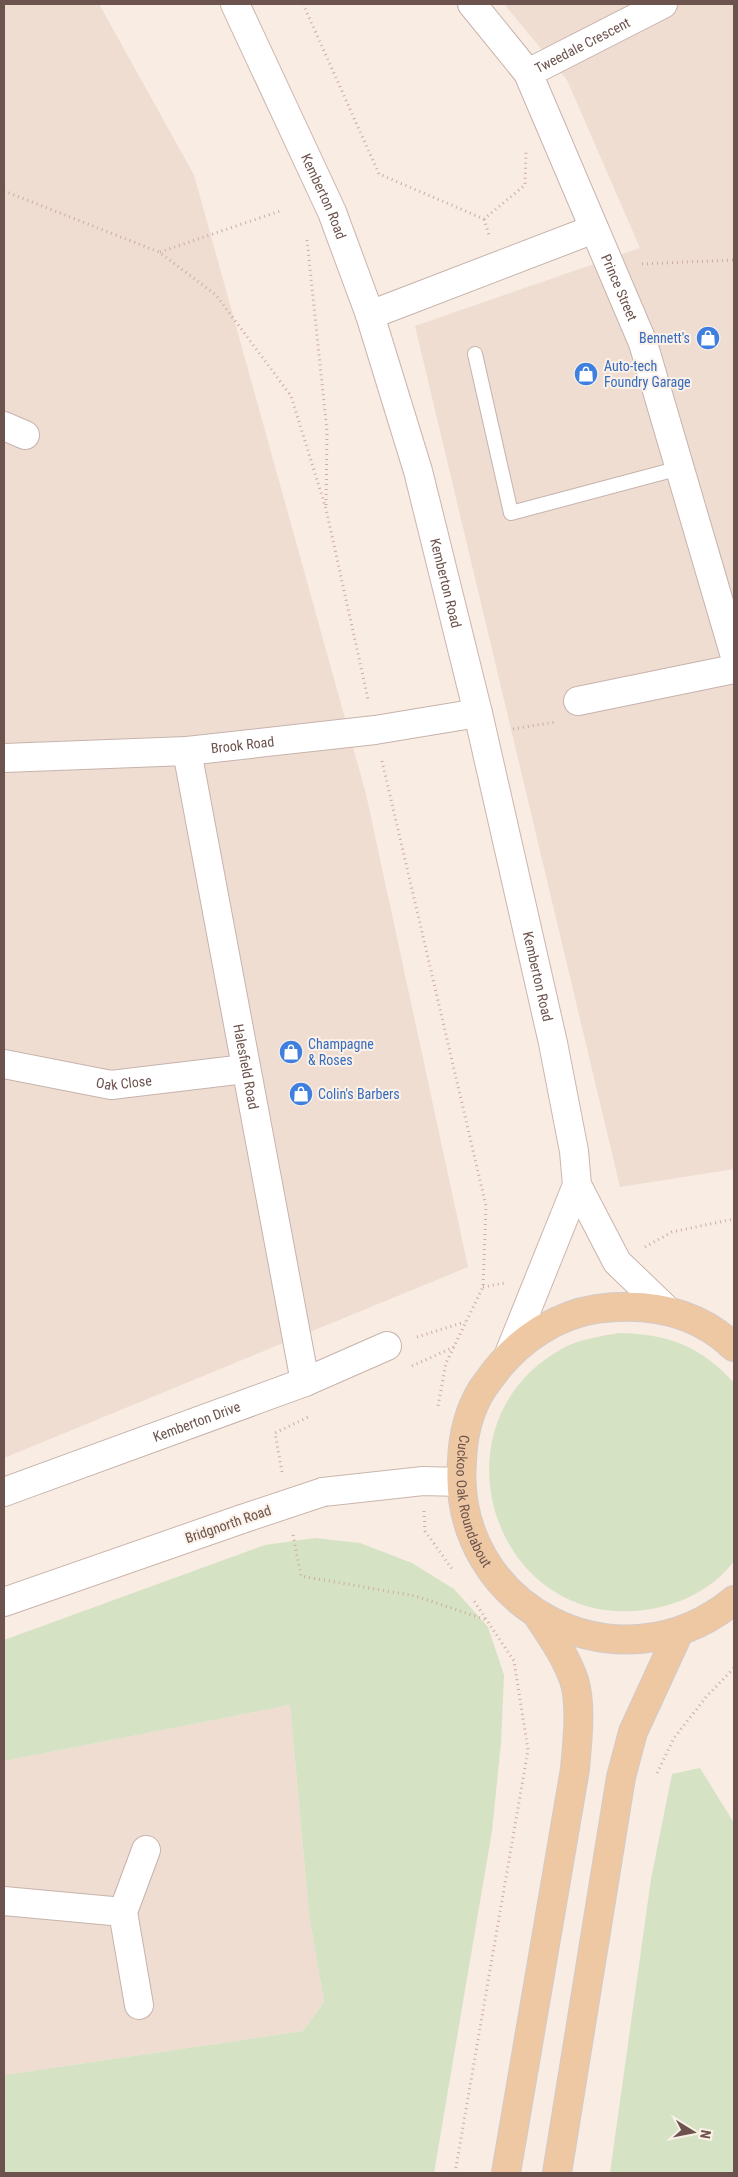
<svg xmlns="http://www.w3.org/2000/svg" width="738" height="2177" viewBox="0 0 738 2177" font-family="'Roboto Condensed',sans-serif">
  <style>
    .residential { fill: #efddd2 }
    .green { fill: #d5e3c4 }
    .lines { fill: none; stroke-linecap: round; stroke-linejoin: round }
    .lane-casing { stroke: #c7b3ac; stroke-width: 16 }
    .street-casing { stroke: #c7b3ac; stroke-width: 30 }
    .secondary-casing { stroke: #ccb5ac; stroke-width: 30 }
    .primary-casing { stroke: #d3cbca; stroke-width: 30 }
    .path { stroke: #ceaca2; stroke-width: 3; stroke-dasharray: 1 4; stroke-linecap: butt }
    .lane { stroke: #fff; stroke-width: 14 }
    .street { stroke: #fff; stroke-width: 28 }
    .secondary { stroke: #fff; stroke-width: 28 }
    .primary { stroke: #eec7a3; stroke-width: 28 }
    .secondary-bridge-casing { stroke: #ccb5ac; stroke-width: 30; stroke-linecap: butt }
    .secondary-bridge { stroke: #fff; stroke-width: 28 }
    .labels { text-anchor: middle; stroke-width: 4; stroke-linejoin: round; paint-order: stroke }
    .street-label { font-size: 14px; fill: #6c534d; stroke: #fcf1e8 }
    .shop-label { font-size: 14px; fill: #366cbe; stroke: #fcf1e8; text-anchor: start }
  </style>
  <rect width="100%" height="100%" fill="#f8ece3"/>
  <g class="residential">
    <path d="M4,4H99L194,175L366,794L468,1267L4,1458Z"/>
    <path d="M504,4H734V1169L620,1187L415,326L640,248L567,80Z"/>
    <path d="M290,1705L309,1914L324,2002L303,2031L4,2075V1761Z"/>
  </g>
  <g class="green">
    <path d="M619,1333C668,1334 701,1346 734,1383V1561C715,1587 682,1604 651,1609C495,1636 424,1422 565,1347C582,1339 601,1336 619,1333Z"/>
    <path d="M315,1538L360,1543L412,1563L454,1589L488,1627L504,1675L501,1743L492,1831L434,2173H4V2075L303,2031L324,2002L309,1914L290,1705L4,1761V1640L265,1545Z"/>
    <path d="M700,1768L734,1823V2173H610L651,1879L672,1774Z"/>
  </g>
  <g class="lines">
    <g class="lane-casing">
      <path id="lane" d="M475,354L511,513L680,468"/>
    </g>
    <g class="street-casing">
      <g id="street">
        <path id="s1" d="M472,4L528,73L643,343L734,653"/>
        <path id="s2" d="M528,73L663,4"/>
        <path d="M370,315L594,229"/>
        <path d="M4,426L25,435"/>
        <path d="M578,701L734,669"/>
        <path id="s3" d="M187,751L305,1382"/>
        <path id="s4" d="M4,758L187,751L375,730L478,713"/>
        <path id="s5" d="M4,1064L111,1085L245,1069"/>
        <path id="s6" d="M4,1492L305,1382L387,1346"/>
        <path d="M4,1901L123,1912"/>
        <path d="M139,2005L123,1912L146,1850"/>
      </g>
    </g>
    <g class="secondary-casing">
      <g id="secondary">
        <path id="s7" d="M235,4L332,212L370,315L418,471L478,713L553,1043L574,1151L577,1185L617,1262L667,1310"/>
        <path d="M509,1354L577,1185"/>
        <path d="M323,1492L423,1481L460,1482"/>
        <path d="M4,1602L242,1519"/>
      </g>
    </g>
    <g class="primary-casing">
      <g id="primary">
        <path id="s8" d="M734,1347C696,1311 647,1302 596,1309C557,1315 521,1339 497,1369C492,1376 486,1383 481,1391C469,1411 463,1437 462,1460C450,1609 620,1694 734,1600"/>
        <path d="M506,2173L575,1769C577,1744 582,1705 574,1680C566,1657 552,1637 538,1616"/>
        <path d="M557,2173L621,1777L633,1732L679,1632"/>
      </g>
    </g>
    <g class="path">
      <path d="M303,4L379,174L484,219L525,185L526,152"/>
      <path d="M4,191L159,252L216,295L291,396L326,509L368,699"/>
      <path d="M484,219L489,235"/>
      <path d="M307,240L327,431L326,506"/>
      <path d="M160,252L280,211"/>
      <path d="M642,264L734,260"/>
      <path d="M513,729L556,722"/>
      <path d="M382,761L486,1206L483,1287L446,1363L438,1406"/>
      <path d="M645,1247L672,1232L734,1219"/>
      <path d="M483,1287L505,1283"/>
      <path d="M417,1337L465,1322"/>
      <path d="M412,1366L454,1347"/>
      <path d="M282,1472L275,1433L308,1417"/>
      <path d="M424,1511L425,1531L452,1569"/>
      <path d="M293,1535L301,1576L415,1596L487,1620"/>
      <path d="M657,1773L674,1738L707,1696L734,1668"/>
      <path d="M455,2173L528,1750L514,1661L472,1598"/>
    </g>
    <use href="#lane" class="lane"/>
    <use href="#street" class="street"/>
    <use href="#secondary" class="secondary"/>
    <use href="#primary" class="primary"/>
    <g class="secondary-bridge-casing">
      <path id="secondary-bridge" d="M242,1519L323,1492"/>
    </g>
    <use href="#secondary-bridge" class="secondary-bridge"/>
  </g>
  <defs>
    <g id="shop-disc" transform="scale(1.25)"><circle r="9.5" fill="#3f7fe0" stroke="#fcf1e8"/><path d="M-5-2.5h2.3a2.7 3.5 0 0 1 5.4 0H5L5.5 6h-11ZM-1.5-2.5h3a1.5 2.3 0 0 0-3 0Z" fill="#fff"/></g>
  </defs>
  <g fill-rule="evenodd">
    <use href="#shop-disc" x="708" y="338"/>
    <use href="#shop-disc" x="586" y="374"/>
    <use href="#shop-disc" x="291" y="1052"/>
    <use href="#shop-disc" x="301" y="1094"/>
  </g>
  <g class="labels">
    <g class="street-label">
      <text dy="5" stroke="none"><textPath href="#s2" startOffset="61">Tweedale Crescent</textPath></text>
      <text dy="5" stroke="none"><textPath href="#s7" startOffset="212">Kemberton Road</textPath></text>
      <text dy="5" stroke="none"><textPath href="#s1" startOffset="322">Prince Street</textPath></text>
      <text dy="5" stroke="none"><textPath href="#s7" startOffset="618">Kemberton Road</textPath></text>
      <text dy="5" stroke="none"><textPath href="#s4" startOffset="239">Brook Road</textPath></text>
      <text dy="5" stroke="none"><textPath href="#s7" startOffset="1022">Kemberton Road</textPath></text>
      <text dy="5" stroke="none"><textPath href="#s3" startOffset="321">Halesfield Road</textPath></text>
      <text dy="5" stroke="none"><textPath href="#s5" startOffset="122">Oak Close</textPath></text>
      <text dy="5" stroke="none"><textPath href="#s6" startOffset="205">Kemberton Drive</textPath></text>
      <text dy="5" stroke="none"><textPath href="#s8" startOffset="409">Cuckoo Oak Roundabout</textPath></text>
      <text transform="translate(228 1524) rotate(-19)" y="5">Bridgnorth Road</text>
    </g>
    <g class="shop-label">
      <text x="690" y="343" text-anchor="end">Bennett's</text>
      <text x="604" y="371">Auto-tech<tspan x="604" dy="16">Foundry Garage</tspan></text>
      <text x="308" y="1049">Champagne<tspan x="308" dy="16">&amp; Roses</tspan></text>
      <text x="318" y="1099">Colin's Barbers</text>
    </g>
  </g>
  <rect width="738" height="2177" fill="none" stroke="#6c534d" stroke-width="10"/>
  <g transform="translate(693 2132) rotate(100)" stroke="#fcf1e8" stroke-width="4" paint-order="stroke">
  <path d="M0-4L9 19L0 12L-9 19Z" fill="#6c534d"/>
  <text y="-8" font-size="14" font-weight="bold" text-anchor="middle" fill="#6c534d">N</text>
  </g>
</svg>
